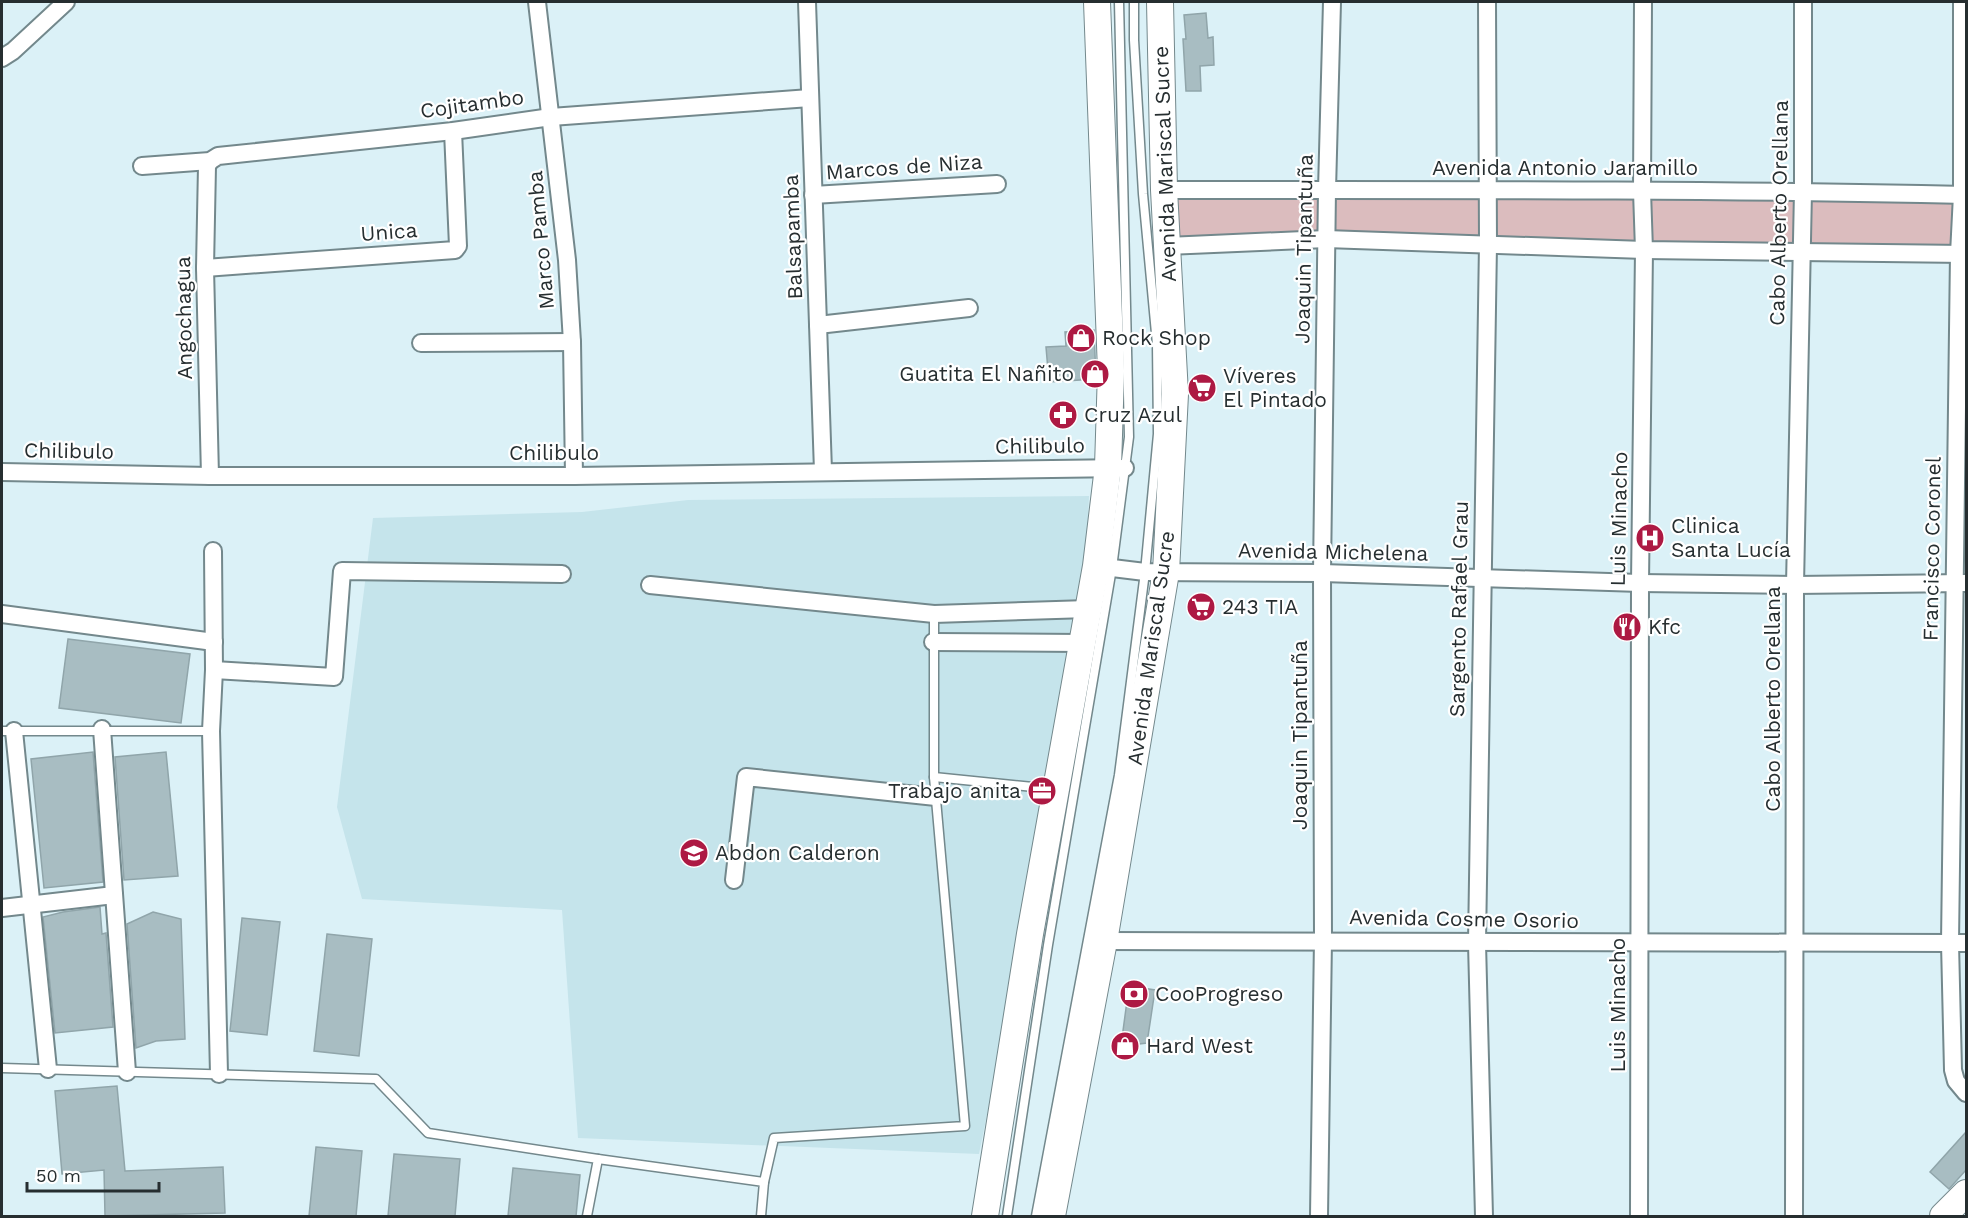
<svg xmlns="http://www.w3.org/2000/svg" width="1968" height="1218" viewBox="0 0 1968 1218" font-family="'Work Sans',sans-serif">
  <style>
    .built { fill: #c5e4eb }
    .green { fill: #dbbcbe }
    .building { fill: #a8bdc2; stroke: #90a5aa; stroke-width: 1.5 }
    .lines { fill: none; stroke-linecap: round; stroke-linejoin: round }
    .service-casing { stroke: #73888c; stroke-width: 11 }
    .minor-casing { stroke: #73888c; stroke-width: 20 }
    .primary-casing { stroke: #73888c; stroke-width: 28 }
    .service { stroke: #fff; stroke-width: 8 }
    .minor { stroke: #fff; stroke-width: 16 }
    .primary { stroke: #fff; stroke-width: 26 }
    .labels { text-anchor: middle; stroke-width: 4.5; stroke-linejoin: round; paint-order: stroke }
    .street-label { font-size: 21px; fill: #262e30; stroke: #fff }
    .poi-label { font-size: 21px; fill: #262e30; stroke: #fff; text-anchor: start }
  </style>
  <rect width="100%" height="100%" fill="#dbf1f7"/>
  <path class="built" d="M1089,496L1082,643L979,1154L578,1138L562,910L362,899L337,807L373,518L582,512L688,500Z"/>
  <path class="green" d="M1164,190L1966,195V254L1167,246Z"/>
  <g class="building">
    <path d="M1206,13L1208,38L1213,37L1214,65L1200,66L1201,91H1186L1183,39H1186L1184,15Z"/>
    <path d="M1094,330L1096,379L1049,382L1046,347L1066,346L1065,332Z"/>
    <path d="M68,639L190,654L181,723L59,708Z"/>
    <path d="M93,752L103,882L44,888L31,759Z"/>
    <path d="M166,752L178,876L124,880L115,757Z"/>
    <path d="M100,907L102,934L106,933L113,1027L55,1033L43,917L63,912Z"/>
    <path d="M153,912L181,919L185,1039L156,1041L136,1048L127,924Z"/>
    <path d="M242,918L280,922L267,1035L230,1031Z"/>
    <path d="M327,934L372,939L359,1056L314,1051Z"/>
    <path d="M1129,986L1155,990L1147,1043L1139,1044L1134,1055L1120,1053Z"/>
    <path d="M117,1086L125,1171L223,1167L225,1213L105,1216L104,1170L62,1174L55,1091Z"/>
    <path d="M1966,1132V1170L1949,1189L1930,1172Z"/>
    <path d="M316,1147L362,1151L356,1216H309Z"/>
    <path d="M394,1154L460,1159L455,1216H388Z"/>
    <path d="M513,1168L580,1175L576,1216H508Z"/>
  </g>
  <g class="lines">
    <g class="service-casing">
      <g id="service">
        <path d="M2,731H211"/>
        <path d="M934,777L1053,789"/>
        <path d="M2,1068L376,1079L428,1133L598,1159L587,1216"/>
        <path d="M598,1159L764,1182L761,1216"/>
        <path d="M764,1182L774,1138L965,1126L934,777V614"/>
        <path d="M1007,1216L1048,945L1112,568L1129,437L1119,2"/>
        <path d="M1036,1216L1119,775L1145,572L1158,434L1157,344L1143,194L1134,40V2"/>
      </g>
    </g>
    <g class="minor-casing">
      <g id="minor">
        <path d="M537,2L567,260L572,342L574,476"/>
        <path d="M807,2L823,471"/>
        <path d="M1962,2V195L1959,254L1950,943L1953,1070L1956,1081L1966,1093"/>
        <path d="M2,58L13,51L66,2"/>
        <path d="M210,161L207,166L205,268L210,476"/>
        <path d="M142,166L210,161L218,156L453,131L551,117L810,98"/>
        <path d="M1164,190C1432,190 1699,189 1966,195"/>
        <path d="M813,195L997,184"/>
        <path d="M1167,246L1326,239L1644,250L1966,254"/>
        <path d="M205,268L455,250L458,246L453,131"/>
        <path d="M818,325L969,308"/>
        <path d="M421,343L572,342"/>
        <path d="M2,472L210,476H574L1125,468"/>
        <path d="M213,551L214,670L211,731L219,1074"/>
        <path d="M1096,566L1145,572L1322,573L1640,583L1795,585L1966,583"/>
        <path d="M650,585L934,614L1088,609"/>
        <path d="M2,614L214,642"/>
        <path d="M933,642L1082,643"/>
        <path d="M214,670L334,677L342,571L562,574"/>
        <path d="M102,729L127,1072"/>
        <path d="M14,731L48,1069"/>
        <path d="M734,880L746,777L936,797"/>
        <path d="M2,908L114,895"/>
        <path d="M1104,941C1392,939 1679,944 1966,943"/>
        <path d="M1319,1216L1323,939L1322,573L1327,190L1332,2"/>
        <path d="M1484,1216L1477,943L1488,244L1487,2"/>
        <path d="M1639,1216L1640,583L1644,250L1642,191L1643,2"/>
        <path d="M1794,1216L1795,585L1803,191V2"/>
      </g>
    </g>
    <g class="primary-casing">
      <g id="primary">
        <path d="M985,1216L1030,934L1096,566L1108,467L1111,371L1097,2"/>
        <path d="M1052,1216L1104,941L1166,572L1175,394L1164,190L1160,2"/>
        <path d="M1943,1216L1966,1193"/>
      </g>
    </g>
    <use href="#service" class="service"/>
    <use href="#minor" class="minor"/>
    <use href="#primary" class="primary"/>
  </g>
  <defs>
    <g id="shop-disc" transform="scale(1.5)"><circle r="9.5" fill="#ad1943" stroke="#fff"/><path d="M-5-2.5h2.3a2.7 3.5 0 0 1 5.4 0H5L5.5 6h-11ZM-1.5-2.5h3a1.5 2.3 0 0 0-3 0Z" fill="#fff"/></g>
    <g id="supermarket-disc" transform="scale(1.5)"><circle r="9.5" fill="#ad1943" stroke="#fff"/><path d="M-6-5.5h2.5l.6 2H6L4.5 2H-2.5L-4.4-4H-6ZM-1.5 3.2a1.3 1.3 0 1 0 .1 0ZM3 3.2a1.3 1.3 0 1 0 .1 0Z" fill="#fff"/></g>
    <g id="pharmacy-disc" transform="scale(1.5)"><circle r="9.5" fill="#ad1943" stroke="#fff"/><path d="M-2-6h4v4h4v4h-4v4h-4v-4h-4v-4h4Z" fill="#fff"/></g>
    <g id="hospital-disc" transform="scale(1.5)"><circle r="9.5" fill="#ad1943" stroke="#fff"/><path d="M-5-5h3v3.5h4V-5h3V5h-3V1.5h-4V5h-3Z" fill="#fff"/></g>
    <g id="restaurant-disc" transform="scale(1.5)"><circle r="9.5" fill="#ad1943" stroke="#fff"/><path d="M-5-6h1v4h1v-4h1v4h1v-4h1v5L-1.5 .5V6h-2V.5L-5-1ZM5-6V6H3V1.5H1.5Q1.5-4 5-6Z" fill="#fff"/></g>
    <g id="office-disc" transform="scale(1.5)"><circle r="9.5" fill="#ad1943" stroke="#fff"/><path d="M-6-3h4V-5.5h4V-3h4V5H-6ZM-1-4.5V-3h2v-1.5ZM-6 0V1H6V0Z" fill="#fff"/></g>
    <g id="school-disc" transform="scale(1.5)"><circle r="9.5" fill="#ad1943" stroke="#fff"/><path d="M0-5L7-2L0 1L-7-2ZM-4 1L0 2.5L4 1V4Q0 6-4 4Z" fill="#fff"/></g>
    <g id="bank-disc" transform="scale(1.5)"><circle r="9.5" fill="#ad1943" stroke="#fff"/><path d="M-6-4H6V4H-6ZM0-2.3a2.3 2.3 0 1 0 0 4.6a2.3 2.3 0 1 0 0-4.6Z" fill="#fff"/></g>
  </defs>
  <g fill-rule="evenodd">
    <use href="#shop-disc" x="1081" y="338"/>
    <use href="#shop-disc" x="1095" y="374"/>
    <use href="#supermarket-disc" x="1202" y="388"/>
    <use href="#pharmacy-disc" x="1063" y="415"/>
    <use href="#hospital-disc" x="1650" y="538"/>
    <use href="#supermarket-disc" x="1201" y="607"/>
    <use href="#restaurant-disc" x="1627" y="627"/>
    <use href="#office-disc" x="1042" y="791"/>
    <use href="#school-disc" x="694" y="853"/>
    <use href="#bank-disc" x="1134" y="994"/>
    <use href="#shop-disc" x="1125" y="1046"/>
  </g>
  <g class="labels">
    <g class="street-label">
      <text transform="translate(472 104) rotate(-8)" y="7">Cojitambo</text>
      <text transform="translate(1165 164) rotate(-92)" y="7">Avenida Mariscal Sucre</text>
      <text transform="translate(904 167) rotate(-4)" y="7">Marcos de Niza</text>
      <text x="1565" y="175">Avenida Antonio Jaramillo</text>
      <text transform="translate(1779 213) rotate(-89)" y="7">Cabo Alberto Orellana</text>
      <text transform="translate(389 232) rotate(-4)" y="7">Unica</text>
      <text transform="translate(793 237) rotate(-92)" y="7">Balsapamba</text>
      <text transform="translate(541 240) rotate(-95)" y="7">Marco Pamba</text>
      <text transform="translate(1304 249) rotate(-89)" y="7">Joaquin Tipantuña</text>
      <text transform="translate(184 318) rotate(-91)" y="7">Angochagua</text>
      <text transform="translate(1040 446) rotate(-1)" y="7">Chilibulo</text>
      <text transform="translate(69 451) rotate(1)" y="7">Chilibulo</text>
      <text x="554" y="460">Chilibulo</text>
      <text transform="translate(1619 519) rotate(-89)" y="7">Luis Minacho</text>
      <text transform="translate(1932 549) rotate(-89)" y="7">Francisco Coronel</text>
      <text transform="translate(1333 552) rotate(1)" y="7">Avenida Michelena</text>
      <text transform="translate(1459 609) rotate(-89)" y="7">Sargento Rafael Grau</text>
      <text transform="translate(1151 648) rotate(-82)" y="7">Avenida Mariscal Sucre</text>
      <text transform="translate(1773 699) rotate(-90)" y="7">Cabo Alberto Orellana</text>
      <text transform="translate(1300 735) rotate(-90)" y="7">Joaquin Tipantuña</text>
      <text transform="translate(1464 919) rotate(1)" y="7">Avenida Cosme Osorio</text>
      <text transform="translate(1618 1005) rotate(-90)" y="7">Luis Minacho</text>
    </g>
    <g class="poi-label">
      <text x="1102" y="345">Rock Shop</text>
      <text x="1074" y="381" text-anchor="end">Guatita El Nañito</text>
      <text x="1223" y="383">Víveres<tspan x="1223" dy="24">El Pintado</tspan></text>
      <text x="1084" y="422">Cruz Azul</text>
      <text x="1671" y="533">Clinica<tspan x="1671" dy="24">Santa Lucía</tspan></text>
      <text x="1222" y="614">243 TIA</text>
      <text x="1648" y="634">Kfc</text>
      <text x="1021" y="798" text-anchor="end">Trabajo anita</text>
      <text x="715" y="860">Abdon Calderon</text>
      <text x="1155" y="1001">CooProgreso</text>
      <text x="1146" y="1053">Hard West</text>
    </g>
  </g>
  <rect width="1968" height="1218" fill="none" stroke="#262e30" stroke-width="6"/>
  <path d="M27 1182v9h132v-9" fill="none" stroke="#262e30" stroke-width="3"/>
  <text x="36" y="1182" font-size="18" fill="#262e30" stroke="#ffffff" stroke-width="4.5" paint-order="stroke">50 m</text>
</svg>
